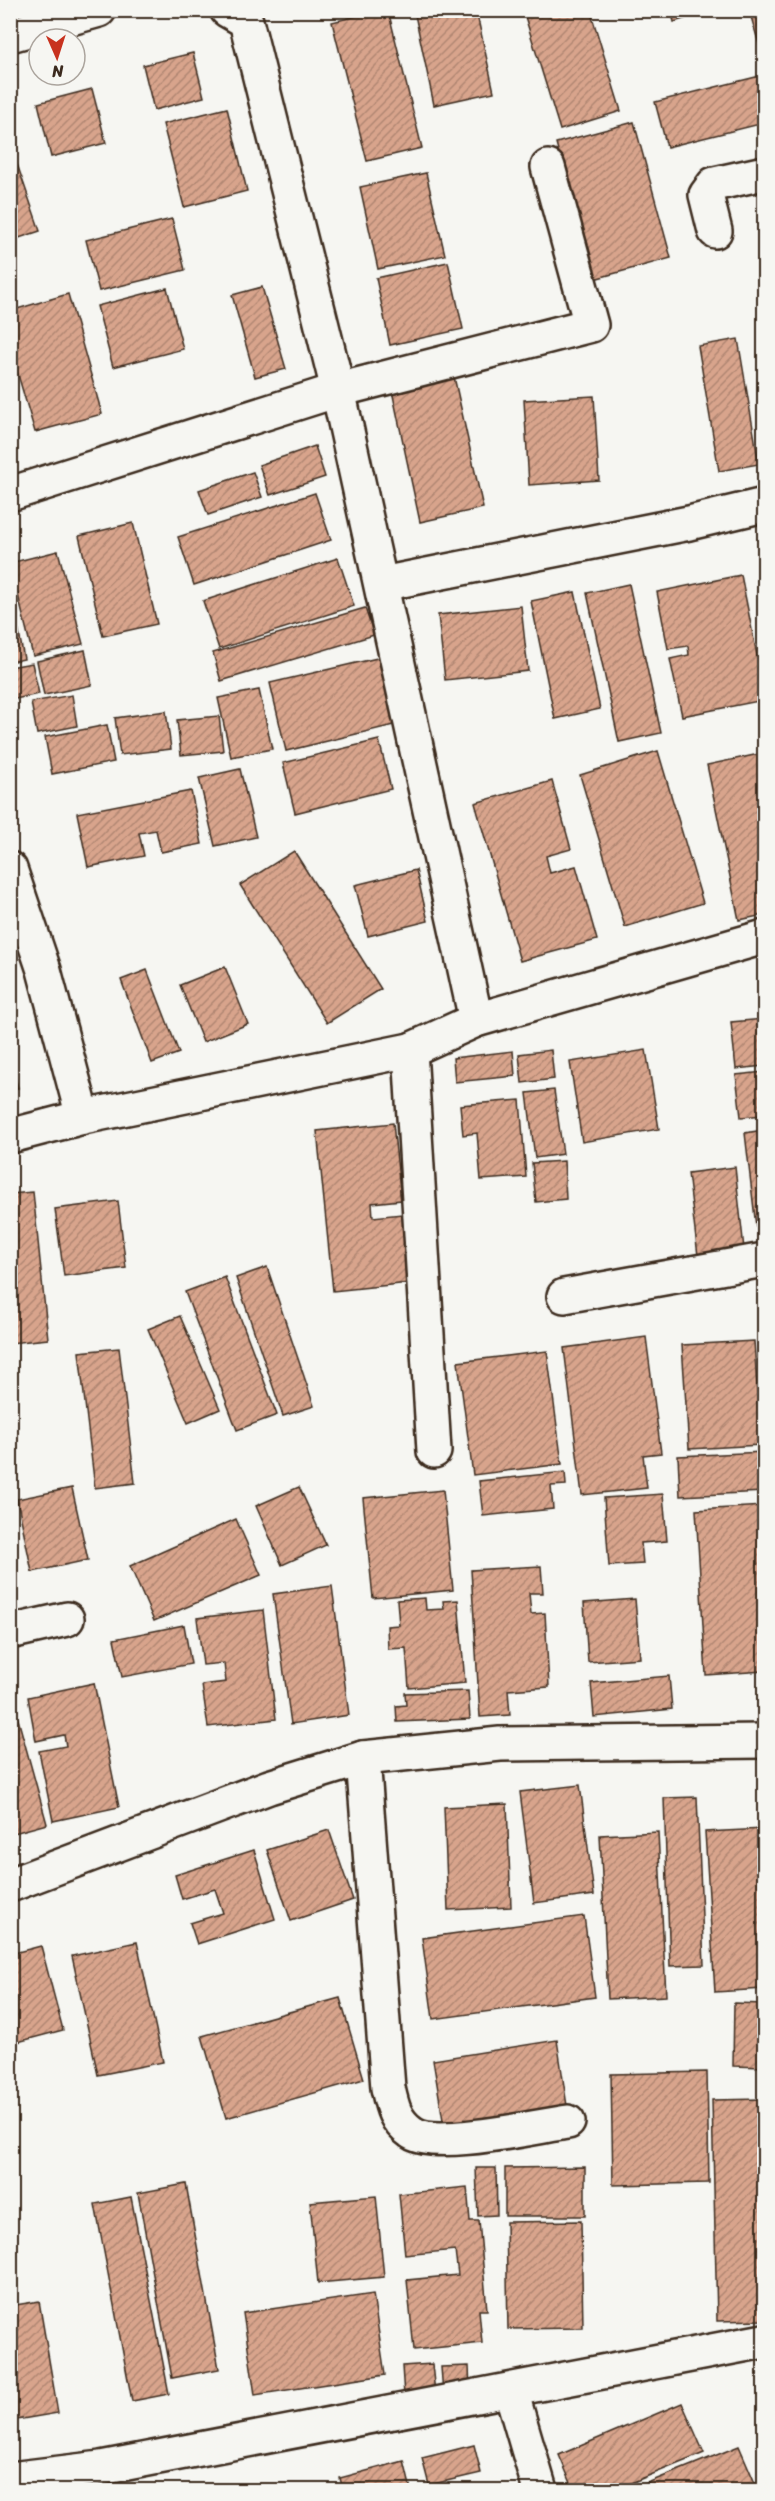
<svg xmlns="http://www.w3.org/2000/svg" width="775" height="2501" viewBox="0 0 775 2501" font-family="Sriracha,sans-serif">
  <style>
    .building { fill: url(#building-hatch); stroke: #3b2a1e; stroke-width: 1.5 }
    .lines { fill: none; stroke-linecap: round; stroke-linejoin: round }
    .minor-casing { stroke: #3b2a1e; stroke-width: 38 }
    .major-casing { stroke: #3b2a1e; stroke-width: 38 }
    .minor { stroke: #f6f6f2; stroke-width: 33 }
    .major { stroke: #f6f6f2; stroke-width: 33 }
  </style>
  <defs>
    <pattern id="building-hatch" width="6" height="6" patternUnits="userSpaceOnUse" patternTransform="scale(1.5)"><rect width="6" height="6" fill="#d8a48c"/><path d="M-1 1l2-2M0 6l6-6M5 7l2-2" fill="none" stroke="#b08672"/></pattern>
  </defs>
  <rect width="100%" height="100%" fill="#f6f6f2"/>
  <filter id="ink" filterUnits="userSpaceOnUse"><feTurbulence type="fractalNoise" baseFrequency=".0167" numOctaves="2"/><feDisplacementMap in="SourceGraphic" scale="12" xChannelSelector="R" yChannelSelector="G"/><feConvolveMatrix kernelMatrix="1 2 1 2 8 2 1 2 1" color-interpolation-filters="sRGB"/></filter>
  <g filter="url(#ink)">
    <g class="building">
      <path d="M382,10H388L422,148L367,161L332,22Z"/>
      <path d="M414,10H476L494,92L434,105Z"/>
      <path d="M523,10H590L621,111L560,130Z"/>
      <path d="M671,10H712L674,22Z"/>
      <path d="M749,10H764V61Z"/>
      <path d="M193,53L204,97L154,110L143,65Z"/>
      <path d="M764,75V123L667,147L655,102Z"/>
      <path d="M92,89L106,143L51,157L38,103Z"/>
      <path d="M227,108L247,191L184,207L163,124Z"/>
      <path d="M634,122L671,258L594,279L556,143Z"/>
      <path d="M17,164L40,231L10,241V166Z"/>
      <path d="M426,173L445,255L378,269L360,187Z"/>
      <path d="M172,219L185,270L99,291L86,240Z"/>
      <path d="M448,262L463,329L390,345L376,278Z"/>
      <path d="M262,287L286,369L255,377L232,295Z"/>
      <path d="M167,288L183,349L113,367L97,306Z"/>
      <path d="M68,294L102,414L35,432L10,348V311Z"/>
      <path d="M738,339L759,464L719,471L698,346Z"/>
      <path d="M453,372L483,508L420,522L391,386Z"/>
      <path d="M594,396L599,480L529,485L524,400Z"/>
      <path d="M315,446L325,477L270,495L259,465Z"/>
      <path d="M253,472L262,497L208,515L199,490Z"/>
      <path d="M315,493L331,540L194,585L178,537Z"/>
      <path d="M133,523L157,624L103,636L79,536Z"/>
      <path d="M58,551L83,644L33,656L10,563Z"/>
      <path d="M338,558L354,606L219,649L203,601Z"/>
      <path d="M741,575L764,690V700L682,716L670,659L689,655L688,646L668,649L657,592Z"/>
      <path d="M629,584L661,733L619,742L587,593Z"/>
      <path d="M575,592L600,709L555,719L531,601Z"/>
      <path d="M521,606L528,671L445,680L438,615Z"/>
      <path d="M365,608L374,635L221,681L213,653Z"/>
      <path d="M18,628L24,659L10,662V629Z"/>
      <path d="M85,650L92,685L44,695L37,661Z"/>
      <path d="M386,656L402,723L286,751L270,683Z"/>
      <path d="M32,663L39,694L10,700V667Z"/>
      <path d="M259,690L272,749L231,757L218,698Z"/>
      <path d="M72,695L77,726L37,734L31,702Z"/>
      <path d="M166,711L171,749L120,755L115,718Z"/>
      <path d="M11,714L16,752L10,753V714Z"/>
      <path d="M219,716L223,751L181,755L177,720Z"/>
      <path d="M107,725L114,762L52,774L45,737Z"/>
      <path d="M379,740L391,789L295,813L283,763Z"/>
      <path d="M658,751L703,903L625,927L580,775Z"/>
      <path d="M764,753V915L739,920L707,765Z"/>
      <path d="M240,769L256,837L215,846L199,778Z"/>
      <path d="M552,781L571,849L546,856L550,873L576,866L597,940L520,961L475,803Z"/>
      <path d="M191,791L202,844L161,852L156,830L139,833L144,856L88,867L77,813Z"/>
      <path d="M294,851L381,989L327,1023L240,885Z"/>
      <path d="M416,870L428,921L368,936L355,885Z"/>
      <path d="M225,967L248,1024L203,1042L180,985Z"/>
      <path d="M147,970L179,1053L152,1063L121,980Z"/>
      <path d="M764,1019V1066L736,1069L731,1022Z"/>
      <path d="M551,1050L554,1079L522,1083L519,1054Z"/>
      <path d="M646,1050L659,1129L582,1142L570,1062Z"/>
      <path d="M513,1051L515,1076L455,1082L453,1058Z"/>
      <path d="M10,1056L18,1088L10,1089Z"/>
      <path d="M764,1072V1115L741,1117L736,1075Z"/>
      <path d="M554,1090L563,1154L535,1158L527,1093Z"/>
      <path d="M520,1100L526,1177L481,1180L477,1133L463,1135L460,1105Z"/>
      <path d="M393,1123L401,1200L372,1203L373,1217L402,1214L409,1283L333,1291L317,1131Z"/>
      <path d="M764,1130V1226L756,1227L745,1133Z"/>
      <path d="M564,1161L566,1199L536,1202L532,1163Z"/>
      <path d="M735,1167L745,1258L699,1264L688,1173Z"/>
      <path d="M33,1192L48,1339L10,1343V1194Z"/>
      <path d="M118,1201L126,1268L64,1276L55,1209Z"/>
      <path d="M267,1267L314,1406L283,1416L236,1278Z"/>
      <path d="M225,1277L277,1415L237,1430L185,1292Z"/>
      <path d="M180,1316L220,1409L188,1423L148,1329Z"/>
      <path d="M646,1337L661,1453L643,1455L647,1488L582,1495L564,1348Z"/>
      <path d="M754,1341L761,1445L689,1449L682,1345Z"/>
      <path d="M119,1348L135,1483L95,1488L79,1352Z"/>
      <path d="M547,1351L562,1464L473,1475L458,1362Z"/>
      <path d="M764,1452V1492L680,1496L678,1456Z"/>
      <path d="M565,1472L566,1485L551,1486L553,1509L483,1516L479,1481Z"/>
      <path d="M299,1487L326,1545L282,1565L256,1506Z"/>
      <path d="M72,1488L88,1560L32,1572L17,1499Z"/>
      <path d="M443,1490L453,1590L373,1598L363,1498Z"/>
      <path d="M663,1494L667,1541L641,1543L643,1564L609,1566L604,1498Z"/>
      <path d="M764,1506V1671L706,1675L696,1510Z"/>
      <path d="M236,1519L261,1575L154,1621L130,1566Z"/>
      <path d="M541,1566L543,1593H529L531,1614L545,1613L549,1687L508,1690L510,1715L480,1717L471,1570Z"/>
      <path d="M332,1586L349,1715L291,1724L273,1594Z"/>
      <path d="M425,1598L426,1610L444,1609L443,1601L458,1600L465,1683L409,1688L406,1648L388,1649L387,1626L399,1625L397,1600Z"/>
      <path d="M635,1599L640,1658L588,1662L584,1603Z"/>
      <path d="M263,1610L276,1719L208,1727L202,1685L226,1682L224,1663L203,1665L197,1618Z"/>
      <path d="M184,1625L191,1664L122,1677L114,1639Z"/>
      <path d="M669,1676L672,1709L594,1717L591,1683Z"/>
      <path d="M94,1683L119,1807L53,1821L39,1751L66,1746L64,1735L36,1741L28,1697Z"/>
      <path d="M10,1690L47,1824L10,1834Z"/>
      <path d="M468,1691L470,1719L397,1722L396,1706L406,1705L405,1693Z"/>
      <path d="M580,1785L594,1895L534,1903L520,1792Z"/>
      <path d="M697,1797L704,1965L670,1966L664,1798Z"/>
      <path d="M507,1804L511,1907L448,1910L444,1807Z"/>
      <path d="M764,1829V1989L715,1992L705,1832Z"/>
      <path d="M329,1830L353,1900L291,1921L267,1850Z"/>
      <path d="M658,1832L666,1996L608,1999L600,1835Z"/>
      <path d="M254,1850L275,1919L197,1944L190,1923L223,1913L215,1889L182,1899L175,1875Z"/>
      <path d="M584,1916L595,1997L433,2019L422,1938Z"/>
      <path d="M137,1942L163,2062L98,2075L72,1956Z"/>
      <path d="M41,1946L63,2030L10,2044V1954Z"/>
      <path d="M340,1998L364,2079L226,2118L202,2036Z"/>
      <path d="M734,2003L764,2004V2067L733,2066Z"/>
      <path d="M557,2040L567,2106L444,2126L433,2060Z"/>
      <path d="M707,2072L709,2183L613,2185L611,2074Z"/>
      <path d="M764,2099V2320L717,2321L712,2100Z"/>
      <path d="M585,2167V2216H505V2168Z"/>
      <path d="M476,2168H496L497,2215L478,2216Z"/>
      <path d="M186,2184L219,2369L172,2378L138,2193Z"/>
      <path d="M467,2187L470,2221H479L487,2310H479L482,2343L414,2350L407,2280L458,2275L455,2250L405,2255L399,2194Z"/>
      <path d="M376,2196L384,2277L318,2283L310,2202Z"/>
      <path d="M131,2197L169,2394L132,2401L95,2204Z"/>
      <path d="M581,2221L583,2328L508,2329L506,2222Z"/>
      <path d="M373,2294L385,2375L255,2395L243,2313Z"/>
      <path d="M39,2301L58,2413L10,2421V2306Z"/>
      <path d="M432,2364L435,2393L404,2396L402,2366Z"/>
      <path d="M469,2366L470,2391L443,2393L441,2367Z"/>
      <path d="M682,2403L704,2453L614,2490H574L559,2455Z"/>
      <path d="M474,2445L481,2473L429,2485L422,2458Z"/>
      <path d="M739,2446L758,2490H630Z"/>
      <path d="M404,2461L411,2490H343L340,2478Z"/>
    </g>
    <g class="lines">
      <g class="minor-casing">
        <g id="minor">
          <path d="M227,10L246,21L338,390L476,1020"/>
          <path d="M715,231L706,195L714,184L764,173"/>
          <path d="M10,494L338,390L591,325L548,167"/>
          <path d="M382,584L689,523L764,505"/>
          <path d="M10,869L44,970L83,1117"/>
          <path d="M410,1050L434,1451"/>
          <path d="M10,1136L83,1117L410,1050L476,1020L764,937"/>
          <path d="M564,1296L764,1260"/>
          <path d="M10,1632L67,1619"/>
          <path d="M363,1758L388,2088C392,2106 395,2121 411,2132C434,2150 538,2126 568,2122"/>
          <path d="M10,1885L269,1787L363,1758L500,1744L764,1741"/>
          <path d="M511,2391L540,2490"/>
          <path d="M10,2479L101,2468L764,2341"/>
        </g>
      </g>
      <g class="major-casing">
        <path id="major" d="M10,35L99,10"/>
      </g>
      <use href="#minor" class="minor"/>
      <use href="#major" class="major"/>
    </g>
  </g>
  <rect width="775" height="2501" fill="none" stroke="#f6f6f2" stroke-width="36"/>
  <rect x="18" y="18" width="739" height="2465" fill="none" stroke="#3b2a1e" stroke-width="2" filter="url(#ink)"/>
  <g transform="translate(57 57) rotate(177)"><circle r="28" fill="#f6f6f2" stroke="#aba49d" stroke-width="1.5"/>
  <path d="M0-4.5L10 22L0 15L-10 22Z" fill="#c8321e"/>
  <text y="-9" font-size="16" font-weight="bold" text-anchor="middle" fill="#3b2a1e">N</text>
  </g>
</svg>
